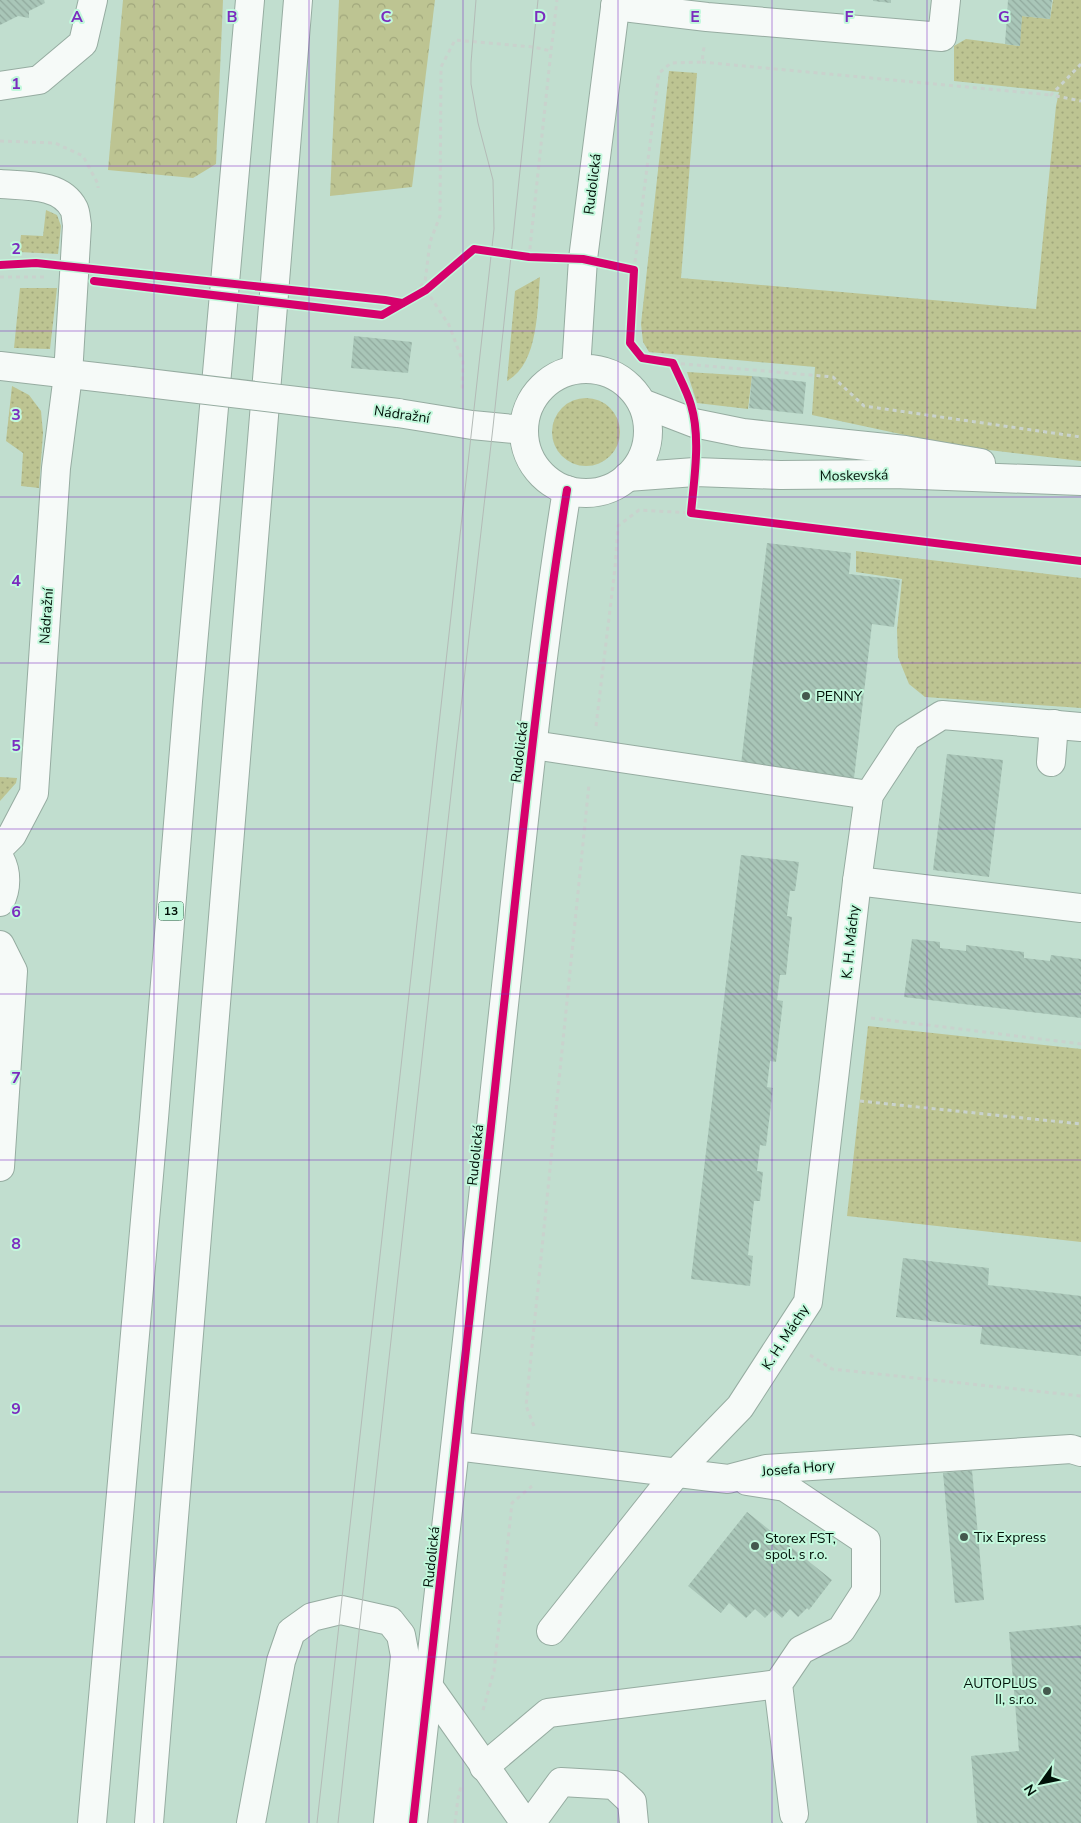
<svg xmlns="http://www.w3.org/2000/svg" width="1081" height="1823" viewBox="0 0 1081 1823" font-family="'Nunito Sans',sans-serif">
  <style>
    .green { fill: url(#green-dots) }
    .forest { fill: url(#forest-crowns) }
    .building { fill: url(#building-back-hatch) }
    .lines { fill: none; stroke-linecap: round; stroke-linejoin: round }
    .minor-casing { stroke: #96aca1; stroke-width: 30 }
    .highway-casing { stroke: #96aca1; stroke-width: 30 }
    .path { stroke: #c9d2cd; stroke-width: 3; stroke-dasharray: 4 4; stroke-linecap: butt }
    .minor { stroke: #f6faf8; stroke-width: 28 }
    .highway { stroke: #f6faf8; stroke-width: 28 }
    .tram { stroke: #b4bbb7; stroke-width: 1 }
    .minor-bridge-casing { stroke: #96aca1; stroke-width: 30; stroke-linecap: butt }
    .path-bridge { stroke: #c9d2cd; stroke-width: 3; stroke-dasharray: 4 4; stroke-linecap: butt }
    .minor-bridge { stroke: #f6faf8; stroke-width: 28 }
    .cycleway-casing { stroke: #c2f8dc; stroke-width: 11 }
    .cycleway { stroke: #d6006c; stroke-width: 8 }
    .grid { fill: none; stroke: #7b2cbf; stroke-width: 1; stroke-opacity: 0.55 }
    .poi-dot { fill: #44594e; stroke: #c2f8dc; stroke-width: 2 }
    .labels { text-anchor: middle; stroke-width: 4; stroke-linejoin: round; paint-order: stroke }
    .shield { fill: #c2f8dc; stroke: #3a5648; stroke-width: 1 }
    .shield-label { font-size: 12px; font-weight: bold; fill: #001108 }
    .street-label { font-size: 14px; fill: #001108; stroke: #c2f8dc }
    .poi-label { font-size: 14px; fill: #001108; stroke: #c2f8dc; text-anchor: start }
    .grid-label { font-size: 16px; text-anchor: middle; font-weight: bold; fill: #7b2cbf; stroke: #c2f8dc; stroke-width: 4; stroke-linejoin: round; paint-order: stroke }
  </style>
  <defs>
    <pattern id="green-dots" width="8" height="8" patternUnits="userSpaceOnUse" patternTransform="scale(1.25)"><rect width="8" height="8" fill="#bdc492"/><path d="M2 2h.1M6 6h.1" fill="none" stroke="#a1a77c" stroke-width="1.8" stroke-linecap="round"/></pattern>
    <pattern id="forest-crowns" width="20" height="18" patternUnits="userSpaceOnUse" patternTransform="scale(1.25)"><rect width="20" height="18" fill="#bdc492"/><path d="M2 6a3 3 0 1 1 6 0M12 15a3 3 0 1 1 6 0" fill="none" stroke="#a1a77c"/></pattern>
    <pattern id="building-back-hatch" width="6" height="6" patternUnits="userSpaceOnUse" patternTransform="scale(1.25)"><rect width="6" height="6" fill="#a9c6b8"/><path d="M-1 5l2 2M0 0l6 6M5-1l2 2" fill="none" stroke="#90a99d"/></pattern>
  </defs>
  <rect width="100%" height="100%" fill="#c1decf"/>
  <g class="green">
    <path d="M1053,0H1081V461L956,446L812,415L815,367L649,352L643,342L641,324L669,71L697,73L681,278L1036,309L1056,106L1059,92L954,81V46L966,39L1019,46L1022,16L1050,19Z"/>
    <path d="M46,210L57,215L61,226L58,254L19,252L21,235L43,236Z"/>
    <path d="M540,277C537,309 539,363 507,381L515,291Z"/>
    <path d="M20,288H57L50,349L14,348Z"/>
    <path d="M687,372L752,376L748,409L697,403Z"/>
    <path d="M12,386L29,395L41,411L43,433L39,488L21,486L23,453L6,441Z"/>
    <circle cx="586" cy="432" r="34"/>
    <path d="M856,551L1081,578V708L925,697L909,684L898,657L897,630L902,579L856,572Z"/>
    <path d="M0,777L17,778L16,783L0,801Z"/>
    <path d="M868,1026L1081,1049V1242L847,1216Z"/>
  </g>
  <g class="forest">
    <path d="M123,0H223L216,164L193,178L108,170Z"/>
    <path d="M339,0H435L412,187L330,196Z"/>
  </g>
  <g class="building">
    <path d="M0,0H44L45,3L29,11V18L18,16L0,25Z"/>
    <path d="M873,0H891V3L873,1Z"/>
    <path d="M1008,0H1052L1050,19L1022,16L1020,46L1005,44Z"/>
    <path d="M354,336L412,342L408,373L351,368Z"/>
    <path d="M752,376L806,382L803,414L749,408Z"/>
    <path d="M767,543L851,553L849,574L900,580L894,627L872,624L854,778L741,764Z"/>
    <path d="M947,754L1003,760L989,877L933,870Z"/>
    <path d="M741,855L799,862L795,891H790L787,916L792,917L786,975H780L777,1000L783,1001L776,1062L770,1061L767,1087L773,1088L766,1146L760,1145L757,1171L763,1172L760,1201H754L748,1255L753,1256L750,1286L691,1279Z"/>
    <path d="M912,939L940,942V948L966,951V945L1024,952V958L1050,961L1051,955L1081,959V1018L904,997Z"/>
    <path d="M903,1258L989,1268L988,1285L1081,1296V1356L980,1344L982,1327L896,1317Z"/>
    <path d="M972,1470L984,1600L955,1603L943,1473Z"/>
    <path d="M747,1512L832,1580L809,1610L807,1608L798,1617L790,1609L782,1618L773,1610L765,1618L755,1609L746,1618L729,1603L721,1613L688,1586Z"/>
    <path d="M1081,1625V1823H977L971,1756L1019,1751L1009,1632Z"/>
  </g>
  <g class="lines">
    <g class="minor-casing">
      <g id="minor">
        <path d="M615,6L707,17L942,37L946,0"/>
        <path d="M0,86L39,80L83,43L93,0"/>
        <path d="M0,184C25,186 61,183 74,209C76,213 76,220 77,225L68,375L56,468L34,793L12,835L0,847"/>
        <path d="M0,366L131,381"/>
        <path d="M576,369L583,259L616,0"/>
        <circle cx="586" cy="431" r="62"/>
        <path d="M642,403L694,423L743,433L905,450L981,463"/>
        <path d="M398,413L472,425L524,430"/>
        <path d="M627,477L695,472L780,475L894,474L1081,481"/>
        <path d="M533,745L869,795"/>
        <path d="M1051,762L1054,724"/>
        <path d="M0,859C7,872 7,888 0,902"/>
        <path d="M857,881L1081,908"/>
        <path d="M0,945L13,971L0,1167"/>
        <path d="M456,1446L728,1479L766,1469L1071,1449L1081,1452"/>
        <path d="M747,1481L785,1487L866,1541V1591L841,1630L801,1650L778,1684L794,1814"/>
        <path d="M551,1631L678,1471L740,1407L808,1302L857,881L869,795L907,737L942,715L1081,727"/>
        <path d="M429,1687L525,1823"/>
        <path d="M484,1767L548,1713L778,1684"/>
        <path d="M413,1823C444,1560 473,1296 501,1032C521,851 538,669 567,490"/>
        <path d="M531,1823L561,1782L614,1785L632,1802L634,1823"/>
      </g>
    </g>
    <g class="highway-casing">
      <g id="highway">
        <path d="M92,1823L154,1118L188,701L250,0"/>
        <path d="M149,1823L298,0"/>
        <path d="M251,1823L281,1661L291,1632L312,1617L341,1610L390,1621L401,1635L405,1656L388,1823"/>
      </g>
    </g>
    <g class="path">
      <path d="M702,62L1051,95"/>
      <path d="M1081,64L1051,95L1081,101"/>
      <path d="M0,141L55,143L83,156L98,184V188"/>
      <path d="M529,257L551,51"/>
      <path d="M634,270L659,73L671,63L702,62L704,47"/>
      <path d="M0,277H44"/>
      <path d="M426,290L449,325L463,362L462,392"/>
      <path d="M382,315L402,303L425,282L430,242L440,216L441,67L455,40L533,47L551,51L557,0"/>
      <path d="M673,363L833,377L864,406L1081,437"/>
      <path d="M596,726L615,568L618,526L639,510L691,513"/>
      <path d="M871,1018L1081,1044"/>
      <path d="M860,1101L1081,1124"/>
      <path d="M810,1355L832,1369L1081,1396"/>
      <path d="M534,1426L526,1406L589,784"/>
      <path d="M483,1710L494,1671L512,1503L532,1486"/>
      <path d="M455,1823L458,1798L461,1786"/>
    </g>
    <use href="#minor" class="minor"/>
    <use href="#highway" class="highway"/>
    <g class="tram">
      <path d="M317,1823L494,229L493,180L478,123L471,84V63L476,0"/>
      <path d="M338,1823L451,794L493,427L538,0"/>
    </g>
    <g class="minor-bridge-casing">
      <path id="minor-bridge" d="M131,381L398,413"/>
    </g>
    <path class="path-bridge" d="M94,281L382,315"/>
    <use href="#minor-bridge" class="minor-bridge"/>
    <g class="cycleway-casing">
      <g id="cycleway">
        <path d="M0,265L36,263L385,300L402,303"/>
        <path d="M94,281L382,315L426,290L474,249L529,257L583,259L634,270L630,343L642,358L673,363C679,377 687,391 691,405C701,438 694,479 691,513L1081,561"/>
        <path d="M413,1823C444,1560 473,1296 501,1032C521,851 538,669 567,490"/>
      </g>
    </g>
    <use href="#cycleway" class="cycleway"/>
  </g>
  <path class="grid" d="M154,0V1823M309,0V1823M463,0V1823M618,0V1823M772,0V1823M927,0V1823M0,166H1081M0,331H1081M0,497H1081M0,663H1081M0,829H1081M0,994H1081M0,1160H1081M0,1326H1081M0,1492H1081M0,1657H1081"/>
  <g class="poi-dot">
    <circle cx="806" cy="696" r="5"/>
    <circle cx="964" cy="1537" r="5"/>
    <circle cx="755" cy="1546" r="5"/>
    <circle cx="1047" cy="1691" r="5"/>
  </g>
  <g class="labels">
    <rect class="shield" x="158.5" y="901.5" width="25" height="19" rx="4"/>
    <g class="shield-label">
      <text x="171" y="915">13</text>
    </g>
    <g class="street-label">
      <text transform="translate(592 184) rotate(-83)" y="5">Rudolická</text>
      <text transform="translate(402 414) rotate(8)" y="5">Nádražní</text>
      <text transform="translate(854 475) rotate(-1)" y="5">Moskevská</text>
      <text transform="translate(46 616) rotate(-86)" y="5">Nádražní</text>
      <text transform="translate(519 752) rotate(-83)" y="5">Rudolická</text>
      <text transform="translate(850 942) rotate(-84)" y="5">K. H. Máchy</text>
      <text transform="translate(475 1155) rotate(-84)" y="5">Rudolická</text>
      <text transform="translate(785 1337) rotate(-57)" y="5">K. H. Máchy</text>
      <text transform="translate(798 1468) rotate(-5)" y="5">Josefa Hory</text>
      <text transform="translate(431 1557) rotate(-84)" y="5">Rudolická</text>
    </g>
    <g class="poi-label">
      <text x="816" y="701">PENNY</text>
      <text x="974" y="1542">Tix Express</text>
      <text x="765" y="1543">Storex FST,<tspan x="765" dy="16">spol. s r.o.</tspan></text>
      <text x="1037" y="1688" text-anchor="end">AUTOPLUS<tspan x="1037" dy="16">II, s.r.o.</tspan></text>
    </g>
  </g>
  <g class="grid-label">
    <text x="77" y="22">A</text>
    <text x="232" y="22">B</text>
    <text x="386" y="22">C</text>
    <text x="540" y="22">D</text>
    <text x="695" y="22">E</text>
    <text x="849" y="22">F</text>
    <text x="1004" y="22">G</text>
    <text x="16" y="89">1</text>
    <text x="16" y="254">2</text>
    <text x="16" y="420">3</text>
    <text x="16" y="586">4</text>
    <text x="16" y="751">5</text>
    <text x="16" y="917">6</text>
    <text x="16" y="1083">7</text>
    <text x="16" y="1249">8</text>
    <text x="16" y="1414">9</text>
  </g>
  <g transform="translate(1041 1783) rotate(237)" stroke="#c2f8dc" stroke-width="4" paint-order="stroke">
  <path d="M0-4L9 19L0 12L-9 19Z" fill="#001108"/>
  <text y="-8" font-size="14" font-weight="bold" text-anchor="middle" fill="#001108">N</text>
  </g>
</svg>
